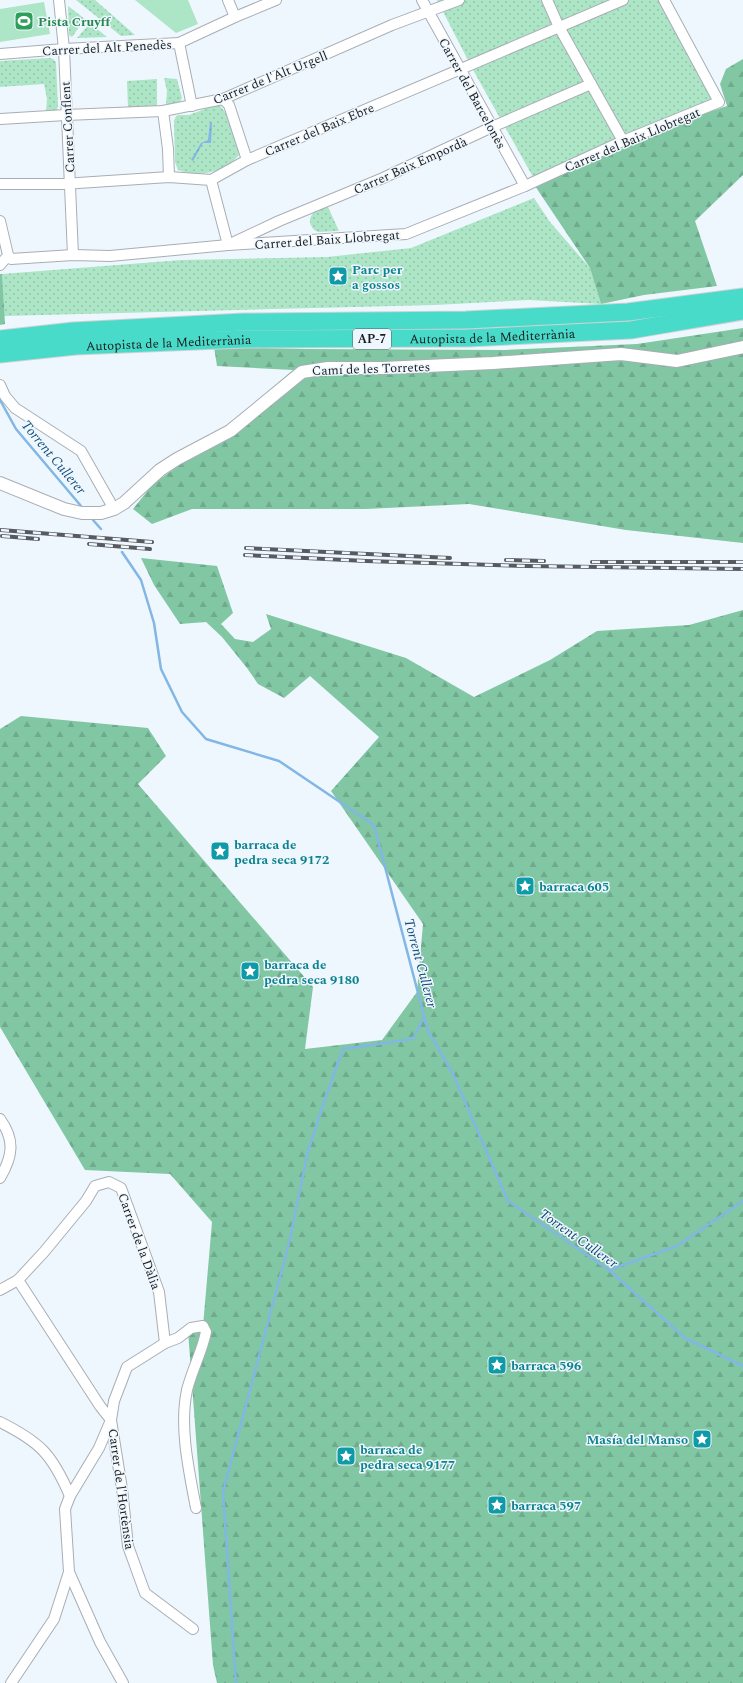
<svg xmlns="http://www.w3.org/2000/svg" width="743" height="1683" viewBox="0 0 743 1683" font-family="Spectral,serif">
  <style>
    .green { fill: url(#green-dots) }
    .forest { fill: url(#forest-firs) }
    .pitch { fill: #ade5c7 }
    .water { fill: url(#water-ripples) }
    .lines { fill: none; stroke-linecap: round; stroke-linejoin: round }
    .stream { stroke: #82b6e5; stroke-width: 2.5 }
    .minor-casing { stroke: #a8aeb5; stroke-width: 12 }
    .tertiary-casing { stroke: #a8aeb5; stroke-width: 14 }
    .motorway-casing { stroke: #d1d2d2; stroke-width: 19 }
    .minor { stroke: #fff; stroke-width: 10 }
    .tertiary { stroke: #fff; stroke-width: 12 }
    .motorway { stroke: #49dbca; stroke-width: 17 }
    .rail-casing { stroke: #575b5f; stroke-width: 4 }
    .rail { stroke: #eff7fe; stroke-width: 2.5; stroke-dasharray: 8; stroke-linecap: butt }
    .labels { text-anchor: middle; stroke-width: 3; stroke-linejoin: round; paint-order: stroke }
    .shield { fill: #eff7fe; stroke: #5a5e62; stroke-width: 1 }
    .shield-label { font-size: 12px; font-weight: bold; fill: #1a1d1f }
    .leisure-label { font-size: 13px; font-weight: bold; fill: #27864d; stroke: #eff7fe; text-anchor: start }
    .street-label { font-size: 13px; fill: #1a1d1f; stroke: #eff7fe }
    .culture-label { font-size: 13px; font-weight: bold; fill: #0d838f; stroke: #eff7fe; text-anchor: start }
    .water-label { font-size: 14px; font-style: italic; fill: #124c78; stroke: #eff7fe }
  </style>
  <defs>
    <pattern id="green-dots" width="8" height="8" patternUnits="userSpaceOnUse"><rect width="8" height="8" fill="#ade5c7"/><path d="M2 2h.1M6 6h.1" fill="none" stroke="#94c4aa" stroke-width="1.8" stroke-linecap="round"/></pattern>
    <pattern id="forest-firs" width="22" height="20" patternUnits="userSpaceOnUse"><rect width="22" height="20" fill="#81c7a3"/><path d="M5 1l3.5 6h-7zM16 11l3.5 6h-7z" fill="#6faa8c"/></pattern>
    <pattern id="water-ripples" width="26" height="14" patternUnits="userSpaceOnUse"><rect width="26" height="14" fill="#82b6e5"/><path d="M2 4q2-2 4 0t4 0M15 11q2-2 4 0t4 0" fill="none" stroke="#6a93b9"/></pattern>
  </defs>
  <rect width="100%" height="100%" fill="#eff7fe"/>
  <g class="green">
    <path d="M76,0H95L135,35L121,36Z"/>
    <path d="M437,0H658L713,100L533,177L472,68Z"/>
    <path d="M68,6L85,19L72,37L69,35Z"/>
    <path d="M90,23L107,37L77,38Z"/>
    <path d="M50,58L53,59L56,62L58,105L57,111L46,112L47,99L44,84L0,87V61Z"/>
    <path d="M164,78L177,79L182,98L179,104L166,105L167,91Z"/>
    <path d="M157,79V107L128,108L127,81Z"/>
    <path d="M218,104C231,115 238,139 239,155C224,173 198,178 178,170L175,162L174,121L176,116L179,115H189Z"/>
    <path d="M534,198L550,222L590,268L601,304L529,300L435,305L4,316L2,274L181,260L327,257L411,248Z"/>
    <path d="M328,207L339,231L318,232C310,229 306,217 316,211C319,209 324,208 328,207Z"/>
  </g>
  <g class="forest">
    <path d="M743,59V175L695,221L717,286L644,295L601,304L590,268L535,186L703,114L727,106L720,84L726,69Z"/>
    <path d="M0,274H2L5,324L0,325Z"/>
    <path d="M743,328V543L626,530L469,504L366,509H192L152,524L133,509L153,484L191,457L293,370L217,366L214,347L306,349L505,350L637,344Z"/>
    <path d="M141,558L217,566L233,613L221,624L235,639L253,642L271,629L266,614L406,658L474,697L550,660L597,631L689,625L743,610V1683H217L213,1665L188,1331L203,1326L212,1222L170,1174L85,1170L0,1027V729L21,716L148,728L166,756L138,784L313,987L305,1049L382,1040L417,992L423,924L331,791L379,737L310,676L284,698L258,684L247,668L222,637L206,622L180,624L154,585Z"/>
  </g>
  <g class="pitch">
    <path d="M135,0H188L198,24L176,33Z"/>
    <path d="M44,2L50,34L0,42V9Z"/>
  </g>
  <path class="water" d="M210,122H212L211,143H203L193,161L191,160L201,143L208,140Z"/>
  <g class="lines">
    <g class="stream">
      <path d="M0,400L16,429L81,506"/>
      <path d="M93,520L101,529"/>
      <path d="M122,552L141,580L154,623L161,669L182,712L206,739L279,761L374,825L428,1031L452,1072L508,1201L609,1270L685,1338L743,1366"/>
      <path d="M609,1270L677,1246L743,1201"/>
      <path d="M236,1683L223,1492L289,1243L308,1151L326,1096L343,1049L413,1039L424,1017"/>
    </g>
    <g class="minor-casing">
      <g id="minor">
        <path d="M59,0L64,49L73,255"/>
        <path d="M228,0L235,17"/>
        <path d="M422,0L525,186"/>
        <path d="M547,0L559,27L623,141"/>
        <path d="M179,43L192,106"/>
        <path d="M0,54L64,49L179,43L235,17L276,0"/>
        <path d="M223,99L229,105L247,160"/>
        <path d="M163,111L168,149L169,177"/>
        <path d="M0,119L66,115L163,111L223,99L392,25L459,0"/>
        <path d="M211,180L228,245L279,221L383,178L492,127L591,84"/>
        <path d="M0,184H63L169,177L211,180L247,160L623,0"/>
        <path d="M0,221L8,255L11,259L73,255L110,256L228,245L406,234L525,186L623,141L719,102L664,0"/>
        <path d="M0,265L5,259"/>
        <path d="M0,385L5,396L15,408L81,451L114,509"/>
        <path d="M0,1119C15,1140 13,1156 0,1178"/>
        <path d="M18,1280L100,1406L111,1420L122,1489L128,1546L145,1593L193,1629"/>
        <path d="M0,1290L18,1280L44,1252L86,1201L95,1186L109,1182L121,1188L159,1292L165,1343"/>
        <path d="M0,1422C40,1442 52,1454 70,1496"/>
        <path d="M69,1572L100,1642L123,1683"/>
        <path d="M11,1683L54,1619L69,1572L65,1509L70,1496L99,1448L111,1420L114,1401L127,1367L165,1343L178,1338L191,1328L203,1326L206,1332C202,1352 192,1370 187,1390C179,1427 189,1471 196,1508"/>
      </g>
    </g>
    <g class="tertiary-casing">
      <path id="tertiary" d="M0,483L64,509L82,513H101L114,509L124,503L160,470L177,459L230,431L302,372L328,368H383L493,363L621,354L677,361L743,347"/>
    </g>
    <g class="motorway-casing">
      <g id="motorway">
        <path d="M0,339L73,331L243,322L466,320L628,312L743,297"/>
        <path id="s1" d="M0,354L76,346L245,339L468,338L631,330L743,311"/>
      </g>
    </g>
    <use href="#minor" class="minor"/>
    <use href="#tertiary" class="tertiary"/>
    <use href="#motorway" class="motorway"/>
    <g class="rail-casing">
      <g id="rail">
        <path d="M1,530L152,542"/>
        <path d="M2,536L38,539"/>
        <path d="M89,544L150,549"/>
        <path d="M246,548L450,558"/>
        <path d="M245,555L366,561L526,566L743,569"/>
        <path d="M506,560L544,561"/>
        <path d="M592,562H743"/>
      </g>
    </g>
    <use href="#rail" class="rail"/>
  </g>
  <defs>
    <g id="stadium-square" transform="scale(1)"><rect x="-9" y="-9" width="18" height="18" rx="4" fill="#2e9e5b" stroke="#eff7fe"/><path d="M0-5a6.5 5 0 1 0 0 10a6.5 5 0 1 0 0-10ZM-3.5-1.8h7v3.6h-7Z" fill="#fff"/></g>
    <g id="sight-square" transform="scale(1)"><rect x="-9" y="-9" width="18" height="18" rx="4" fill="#0f9aa8" stroke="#eff7fe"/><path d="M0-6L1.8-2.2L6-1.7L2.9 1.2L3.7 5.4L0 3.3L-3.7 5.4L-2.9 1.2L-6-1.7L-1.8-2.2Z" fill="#fff"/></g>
  </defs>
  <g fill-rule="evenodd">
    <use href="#stadium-square" x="24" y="21"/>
    <use href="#sight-square" x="338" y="276"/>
    <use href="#sight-square" x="220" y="851"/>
    <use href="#sight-square" x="525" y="886"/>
    <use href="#sight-square" x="250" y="971"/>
    <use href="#sight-square" x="497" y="1365"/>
    <use href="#sight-square" x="702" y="1439"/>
    <use href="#sight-square" x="346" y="1456"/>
    <use href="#sight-square" x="497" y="1505"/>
  </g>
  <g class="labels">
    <rect class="shield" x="353" y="329" width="38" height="20" rx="3"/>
    <g class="shield-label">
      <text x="372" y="343">AP-7</text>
    </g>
    <g class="leisure-label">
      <text x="38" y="26">Pista Cruyff</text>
    </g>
    <g class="street-label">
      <text transform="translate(107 47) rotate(-3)" y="5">Carrer del Alt Penedès</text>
      <text transform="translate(270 77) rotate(-22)" y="5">Carrer de l'Alt Urgell</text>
      <text transform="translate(473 93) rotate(61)" y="5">Carrer del Barcelonès</text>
      <text transform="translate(67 127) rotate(-93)" y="5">Carrer Conflent</text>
      <text transform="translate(319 129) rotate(-23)" y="5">Carrer del Baix Ebre</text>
      <text transform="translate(632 139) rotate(-23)" y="5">Carrer del Baix Llobregat</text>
      <text transform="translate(410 165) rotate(-24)" y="5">Carrer Baix Empordà</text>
      <text transform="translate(327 239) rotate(-4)" y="5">Carrer del Baix Llobregat</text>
      <text dy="5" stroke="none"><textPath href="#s1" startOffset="493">Autopista de la Mediterrània</textPath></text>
      <text dy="5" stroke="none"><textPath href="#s1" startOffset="169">Autopista de la Mediterrània</textPath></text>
      <text transform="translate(371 368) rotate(-2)" y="5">Camí de les Torretes</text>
      <text transform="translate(140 1241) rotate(70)" y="5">Carrer de la Dàlia</text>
      <text transform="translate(122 1489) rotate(82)" y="5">Carrer de l'Hortènsia</text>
    </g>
    <g class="culture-label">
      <text x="352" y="274">Parc per<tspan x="352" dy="15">a gossos</tspan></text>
      <text x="234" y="849">barraca de<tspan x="234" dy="15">pedra seca 9172</tspan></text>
      <text x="539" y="891">barraca 605</text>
      <text x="264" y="969">barraca de<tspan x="264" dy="15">pedra seca 9180</tspan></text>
      <text x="511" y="1370">barraca 596</text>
      <text x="688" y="1444" text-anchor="end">Masía del Manso</text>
      <text x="360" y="1454">barraca de<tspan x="360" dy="15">pedra seca 9177</tspan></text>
      <text x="511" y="1510">barraca 597</text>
    </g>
    <g class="water-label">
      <text transform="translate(54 457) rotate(50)" y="5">Torrent Cullerer</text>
      <text transform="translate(421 963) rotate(75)" y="5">Torrent Cullerer</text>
      <text transform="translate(579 1238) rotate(35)" y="5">Torrent Cullerer</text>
    </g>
  </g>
</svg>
